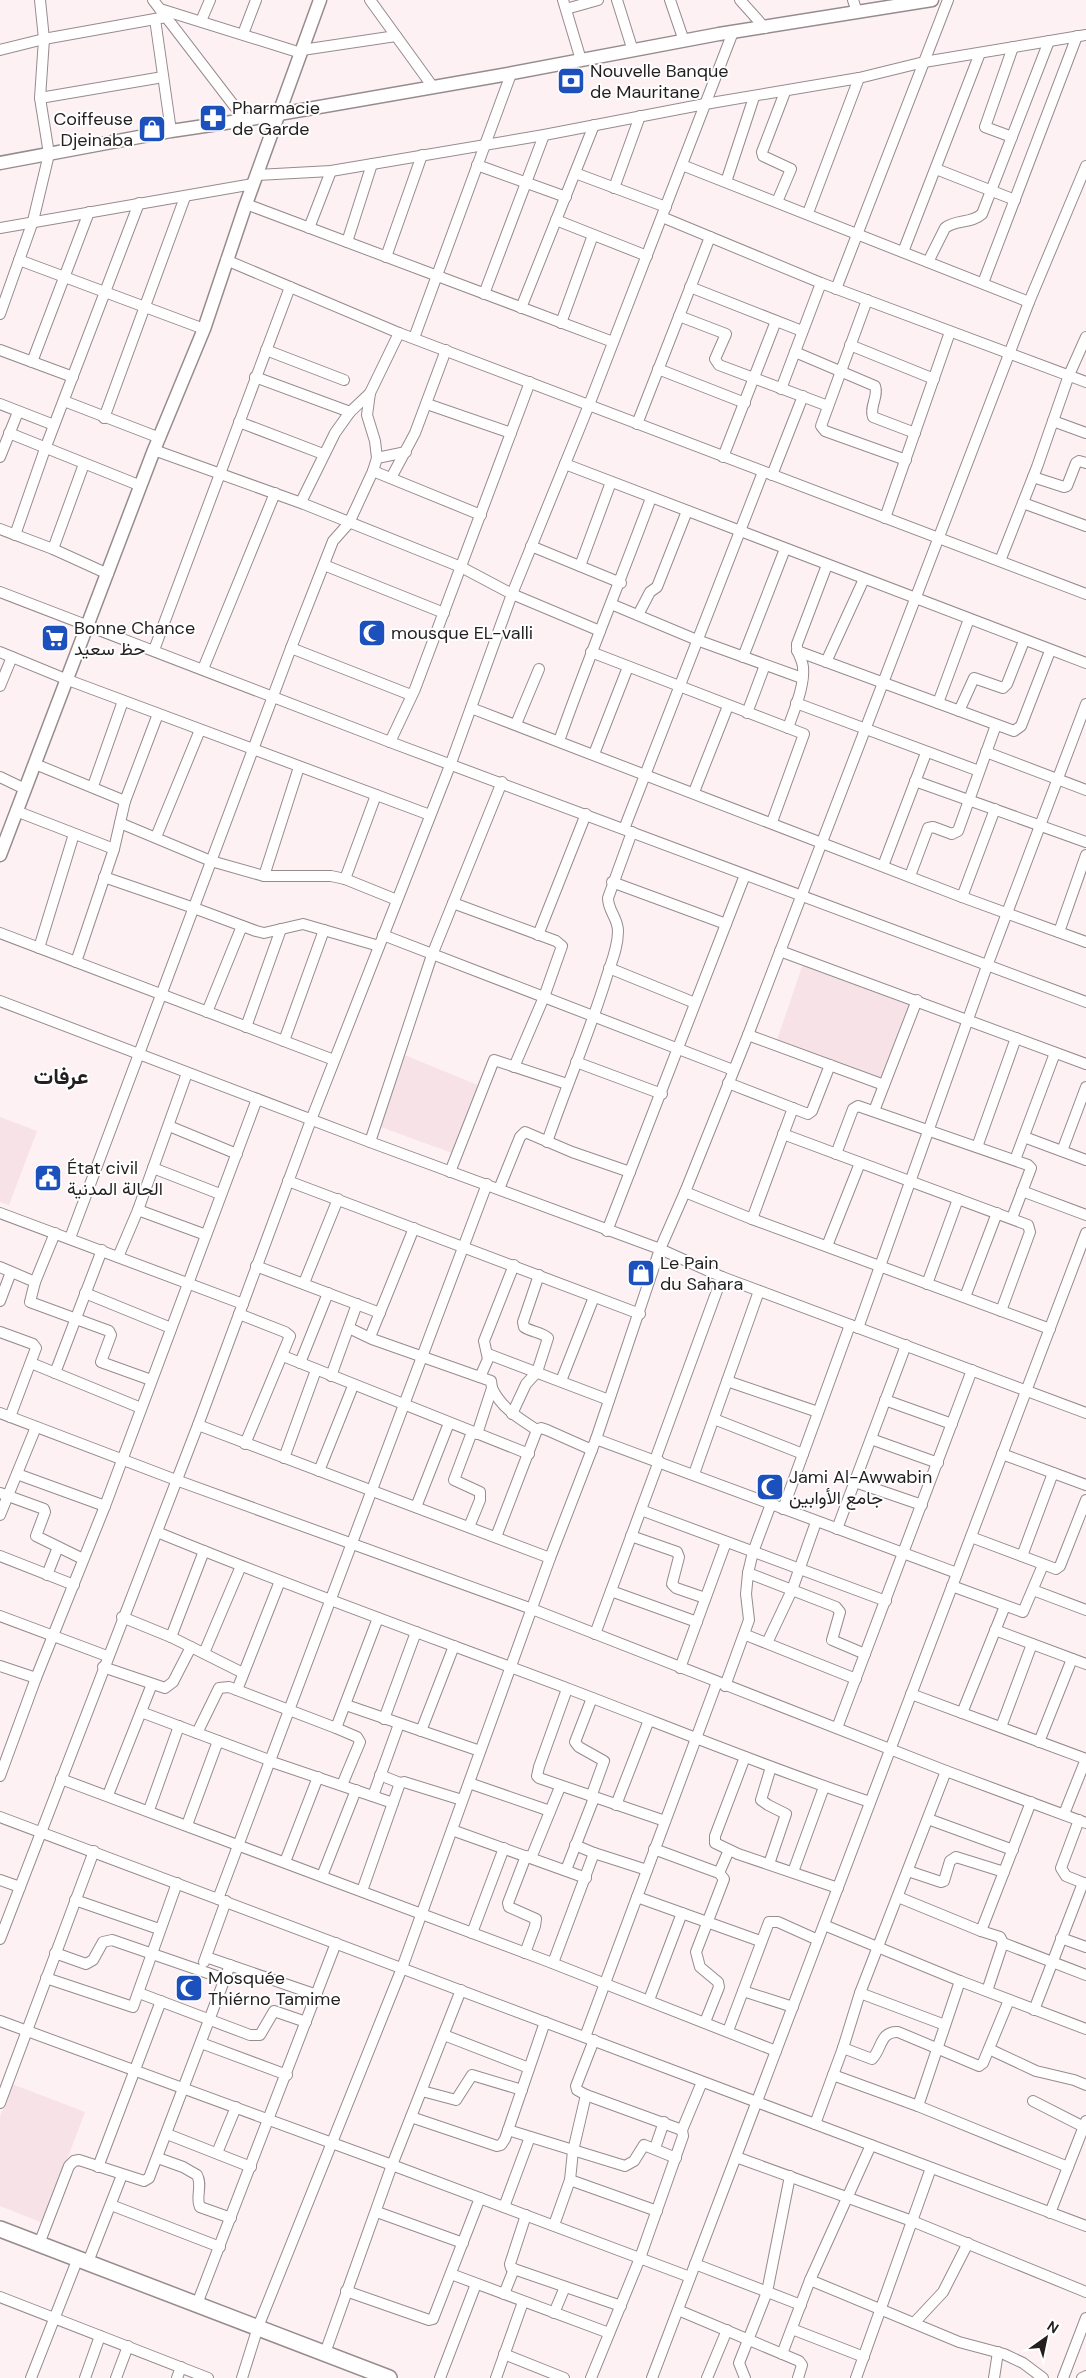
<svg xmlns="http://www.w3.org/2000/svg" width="1086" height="2378" viewBox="0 0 1086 2378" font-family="'DM Sans',Vazirmatn,sans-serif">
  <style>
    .built { fill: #f6e2e7 }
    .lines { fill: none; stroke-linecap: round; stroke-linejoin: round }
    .minor-casing { stroke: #968c8e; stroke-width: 12 }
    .tertiary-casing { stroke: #968c8e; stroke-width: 15 }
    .secondary-casing { stroke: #968c8e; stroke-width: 18 }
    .minor { stroke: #fff; stroke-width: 10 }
    .tertiary { stroke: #fff; stroke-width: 12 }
    .secondary { stroke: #fff; stroke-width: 15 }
    .labels { text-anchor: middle; stroke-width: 4; stroke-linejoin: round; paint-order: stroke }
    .poi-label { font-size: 18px; fill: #231f20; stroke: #fff; text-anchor: start }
    .district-label { font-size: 22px; font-weight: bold; fill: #231f20; stroke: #fff }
  </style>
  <rect width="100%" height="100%" fill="#fdf1f4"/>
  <g class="built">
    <path d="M803,964L912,1005L884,1080L776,1043Z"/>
    <path d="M402,1054L480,1086L452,1153L378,1126Z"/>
    <path d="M0,1117L37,1131L9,1205L0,1202Z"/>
    <path d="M12,2084L85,2112L43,2223L0,2206V2117Z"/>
  </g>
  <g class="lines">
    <g class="minor-casing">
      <g id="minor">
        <path d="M153,0L245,120"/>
        <path d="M370,0L433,87"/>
        <path d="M563,0L581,60"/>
        <path d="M617,0L633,51"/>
        <path d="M670,0L684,41"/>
        <path d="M740,0L765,28"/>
        <path d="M853,0L857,12"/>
        <path d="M160,9L301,53"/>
        <path d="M566,9L598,0"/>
        <path d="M155,19L171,131"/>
        <path d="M201,21L210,0"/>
        <path d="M243,34L256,0"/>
        <path d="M0,50L44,39L166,17"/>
        <path d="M302,50L396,36"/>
        <path d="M40,98L163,77"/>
        <path d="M1012,137L985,127L1013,47"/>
        <path d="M477,165L566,197"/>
        <path d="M682,165L1029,302"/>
        <path d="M936,169L1015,200"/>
        <path d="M575,173L666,207"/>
        <path d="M257,175L331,171L544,135L705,104L859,78L924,62L1086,35"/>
        <path d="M726,182L754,97"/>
        <path d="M614,188L640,116"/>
        <path d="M777,202L791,169L763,156L762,152L785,92"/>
        <path d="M246,204L613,342"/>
        <path d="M808,213L859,78"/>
        <path d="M662,217L821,283L1086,382"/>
        <path d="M556,220L647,256"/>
        <path d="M0,228L253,184"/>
        <path d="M309,228L331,171"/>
        <path d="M347,242L372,164"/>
        <path d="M903,252L980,53"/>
        <path d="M386,257L422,155"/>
        <path d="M19,260L204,329"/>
        <path d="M226,260L399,333L1086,594"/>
        <path d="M928,262L945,228C956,219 971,224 982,214L1049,41"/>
        <path d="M983,283L1077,36"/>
        <path d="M690,287L802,331"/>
        <path d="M836,289L948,0"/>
        <path d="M484,294L544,135"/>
        <path d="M867,300L821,426L825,431L906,460"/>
        <path d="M521,308L594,125"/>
        <path d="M0,314L33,221L49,154L40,98L44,39L40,0"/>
        <path d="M679,316L726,334L715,359L719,365L828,406"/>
        <path d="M561,323L593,235"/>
        <path d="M414,338L511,74"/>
        <path d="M850,345L934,379"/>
        <path d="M0,350L73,377"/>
        <path d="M266,350L344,380"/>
        <path d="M795,352L875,386C879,396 869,407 873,417L915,433"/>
        <path d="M32,362L89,212"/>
        <path d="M658,369L745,403"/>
        <path d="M255,377L350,412"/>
        <path d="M781,389L821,283"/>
        <path d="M64,401L160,438"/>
        <path d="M0,404L54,425"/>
        <path d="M427,404L511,433"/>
        <path d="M104,418L185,197"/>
        <path d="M1053,421L1086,433"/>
        <path d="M239,422L323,454"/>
        <path d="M637,424L710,237"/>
        <path d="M9,433L141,486"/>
        <path d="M154,450L304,504L461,567L512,594L600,631"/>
        <path d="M0,457L18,412"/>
        <path d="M723,457L776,321"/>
        <path d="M377,458L406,452"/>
        <path d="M565,464L1086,663"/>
        <path d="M373,471L481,515"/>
        <path d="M772,475L803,396"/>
        <path d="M1033,477L1064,487L1067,486L1076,463L1079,461L1086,463"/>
        <path d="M391,478L415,433L446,350"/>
        <path d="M301,502L335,433L350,412L370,393L399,333"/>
        <path d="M1023,503L1086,526"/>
        <path d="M885,518L950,332"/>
        <path d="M0,529L53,549L108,574"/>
        <path d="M15,535L45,449L139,203"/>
        <path d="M531,546L621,583"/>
        <path d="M53,549L84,464"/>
        <path d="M1000,561L1037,467L1069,375L1086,337"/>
        <path d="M324,565L444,613"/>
        <path d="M580,566L611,482"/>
        <path d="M0,592L390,742L1086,1002"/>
        <path d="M611,604L697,640L802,678"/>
        <path d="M638,615L650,592L657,587L687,511"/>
        <path d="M291,648L411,695"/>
        <path d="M154,650L290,287"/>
        <path d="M797,651L1014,731L1021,726L1050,651"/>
        <path d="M0,652L68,680L430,815"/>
        <path d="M591,652L804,734L772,822"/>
        <path d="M743,657L785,549"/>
        <path d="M826,662L864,579"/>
        <path d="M203,669L275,493"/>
        <path d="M0,686L12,657"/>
        <path d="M796,703L979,771"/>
        <path d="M938,703L969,619"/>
        <path d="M471,708L962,897L1086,942"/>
        <path d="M959,711L974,678L1003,688L1007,684L1024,641"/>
        <path d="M747,713L765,665"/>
        <path d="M516,724L539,669"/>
        <path d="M788,728C794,710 805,686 803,667C802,658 796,652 797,644L827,565"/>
        <path d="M559,741C588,659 621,579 651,498"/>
        <path d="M390,742L415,689L530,382"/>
        <path d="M986,752L1086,790"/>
        <path d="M594,754L628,667"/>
        <path d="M35,764L125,801"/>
        <path d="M0,777L25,789"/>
        <path d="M915,781L1086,842"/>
        <path d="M93,786L123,701"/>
        <path d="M694,792L728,706"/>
        <path d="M16,811L114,849"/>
        <path d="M120,823L211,861L264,876H331L345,879L397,900"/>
        <path d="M624,829L763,472"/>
        <path d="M156,837L200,730"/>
        <path d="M883,866L926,753"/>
        <path d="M264,876L299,767"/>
        <path d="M910,876L928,828L933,827L952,834L958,831L996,725"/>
        <path d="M104,877L194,908L256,931L264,933L303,924L379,946"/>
        <path d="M345,879L376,795"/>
        <path d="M612,882L726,924"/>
        <path d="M962,897L995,809"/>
        <path d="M453,903L556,941L562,946L544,997L514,1067"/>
        <path d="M1059,932L1086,855"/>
        <path d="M0,933L334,1060"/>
        <path d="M383,935L733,1070"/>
        <path d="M538,935L586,814"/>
        <path d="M39,948L74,834"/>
        <path d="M780,951L1086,1064"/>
        <path d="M76,962L114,849L125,801L158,714"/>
        <path d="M609,968L695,1003"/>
        <path d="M0,1001L370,1142L660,1249L722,1277L1086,1413"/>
        <path d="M207,1012L242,926"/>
        <path d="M246,1027L281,929"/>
        <path d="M748,1035L884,1085"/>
        <path d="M284,1041L324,930"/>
        <path d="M576,1062L662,1094"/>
        <path d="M728,1083L808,1114L812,1111L830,1065"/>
        <path d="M874,1111L917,1000"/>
        <path d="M169,1126L237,1154"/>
        <path d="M783,1134L1028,1225L1030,1232L1001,1311"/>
        <path d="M1024,1137L1086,1160"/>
        <path d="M370,1142L432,955L502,782"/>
        <path d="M547,1142C566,1087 589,1034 606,979C611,963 618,948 618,931C618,918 608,911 608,898L632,832"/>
        <path d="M977,1147L1016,1038"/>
        <path d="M1062,1151L1086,1087"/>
        <path d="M836,1154L853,1109L858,1106L1028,1165L1031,1168L1012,1218"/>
        <path d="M1015,1160L1055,1053"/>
        <path d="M153,1168L220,1194"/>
        <path d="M450,1172L494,1060L567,1084"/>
        <path d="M288,1181L640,1314"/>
        <path d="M499,1189L520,1137L525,1132L572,1152L630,1172"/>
        <path d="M1022,1191L1086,1215"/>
        <path d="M685,1192L752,1219L1050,1329"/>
        <path d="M138,1210L206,1235"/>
        <path d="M0,1213L243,1304"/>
        <path d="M752,1219L793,1108"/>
        <path d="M607,1231L745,875"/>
        <path d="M55,1233L35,1282L30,1302L109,1331L111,1335L101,1362L151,1380"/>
        <path d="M70,1238L291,648L333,541L349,523L373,471L377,458L375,441L367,415L370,393"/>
        <path d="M827,1246L860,1163"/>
        <path d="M118,1257L138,1210L187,1073"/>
        <path d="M256,1266L380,1313"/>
        <path d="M0,1267L35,1282"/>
        <path d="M304,1283L338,1199"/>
        <path d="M927,1284L958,1199"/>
        <path d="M85,1293L171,1328"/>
        <path d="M965,1297L997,1213"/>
        <path d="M0,1301L11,1272"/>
        <path d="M239,1314L285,1332L290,1336L245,1444"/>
        <path d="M349,1328L372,1339L491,1381L492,1388L477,1434"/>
        <path d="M858,1328L987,966L1086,704"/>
        <path d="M0,1332L33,1344L36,1348L10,1417"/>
        <path d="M370,1337L414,1228"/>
        <path d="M488,1354L609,1400"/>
        <path d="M283,1356L529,1454"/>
        <path d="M31,1363L141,1408"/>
        <path d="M300,1363L328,1293"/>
        <path d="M55,1373L102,1250"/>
        <path d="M331,1376L357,1304"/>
        <path d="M480,1377L488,1359L484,1341L514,1265"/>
        <path d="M561,1381L594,1297"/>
        <path d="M727,1381L818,1412"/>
        <path d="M492,1388C501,1408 520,1419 537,1430"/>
        <path d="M885,1400L952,1424"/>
        <path d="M0,1413L176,1480L532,1609L946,1771L1086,1823"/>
        <path d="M512,1414L526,1384L537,1372L548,1338C542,1332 531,1332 524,1327L523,1322L539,1275"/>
        <path d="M714,1419L803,1454"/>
        <path d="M198,1425L550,1558"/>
        <path d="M596,1439L957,1573"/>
        <path d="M871,1439L938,1463"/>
        <path d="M1002,1454L1086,1485"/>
        <path d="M284,1458L316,1370"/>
        <path d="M655,1460L722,1277"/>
        <path d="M319,1471L353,1386"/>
        <path d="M17,1474L105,1506"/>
        <path d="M694,1474L759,1291"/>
        <path d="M855,1482L922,1505"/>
        <path d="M0,1493L44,1509L45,1512L36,1536L83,1559"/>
        <path d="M416,1507L449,1423"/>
        <path d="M783,1509L850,1325"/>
        <path d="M641,1510L886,1601"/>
        <path d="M0,1515L36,1427"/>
        <path d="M469,1527L480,1500V1492L454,1480L472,1432"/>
        <path d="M837,1529L906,1345"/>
        <path d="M157,1532C293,1588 431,1637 569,1689C669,1727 768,1768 870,1802"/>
        <path d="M631,1536L677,1552L679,1557L672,1584L676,1588L705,1598"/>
        <path d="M496,1537L537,1430L541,1428L547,1430L592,1450"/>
        <path d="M971,1537L1056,1569L1060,1566L1086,1500"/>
        <path d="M0,1556L74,1585"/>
        <path d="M1022,1556L1053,1473"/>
        <path d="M748,1573L836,1607L840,1612L832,1640L865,1654"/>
        <path d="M47,1575L58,1547"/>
        <path d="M952,1586L1023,1612L1043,1565"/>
        <path d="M1033,1590L1086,1610"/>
        <path d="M611,1591L697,1622"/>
        <path d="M0,1616L107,1656"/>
        <path d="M122,1617L171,1637L243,1673"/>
        <path d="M995,1630L1086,1664"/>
        <path d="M595,1634L659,1461"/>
        <path d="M746,1635L856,1679"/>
        <path d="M171,1637L204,1551"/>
        <path d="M767,1643L792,1590L816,1522"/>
        <path d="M204,1653L241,1566"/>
        <path d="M0,1666L36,1678"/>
        <path d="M103,1667L165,1688L173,1682L191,1647"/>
        <path d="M680,1668L726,1542"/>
        <path d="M725,1686L749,1620L746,1594L748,1573L753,1552L771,1504"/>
        <path d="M567,1689L539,1767L537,1776L539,1778L665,1821"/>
        <path d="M237,1690L280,1581"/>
        <path d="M911,1694L1086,1759"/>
        <path d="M346,1705L480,1751"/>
        <path d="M141,1712L269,1760"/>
        <path d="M962,1713L1005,1606"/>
        <path d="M384,1719L416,1632"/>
        <path d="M1001,1727L1032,1644"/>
        <path d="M336,1728L357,1737L360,1742L342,1785"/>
        <path d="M837,1728L972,1370"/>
        <path d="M421,1731L454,1646"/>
        <path d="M197,1733L219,1688L229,1687L336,1728L378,1618"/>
        <path d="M1039,1742L1072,1659"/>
        <path d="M745,1757L715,1836V1843L738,1854L838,1888"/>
        <path d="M269,1761L393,1803"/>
        <path d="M380,1775L400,1783"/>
        <path d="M0,1776L36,1678L105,1506L257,1099"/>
        <path d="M61,1779L547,1961L776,2051"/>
        <path d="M469,1783L550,1811"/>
        <path d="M108,1795L152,1684"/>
        <path d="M373,1796L399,1724"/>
        <path d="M591,1797L604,1761L579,1747L575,1742L592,1698"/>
        <path d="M616,1805L649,1720"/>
        <path d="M149,1810L179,1726"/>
        <path d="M1064,1814L1086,1759"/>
        <path d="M0,1817L1086,2226"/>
        <path d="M928,1819L1013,1850"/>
        <path d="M1079,1820L1061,1868L1066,1876L1086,1884"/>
        <path d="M187,1825L218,1741"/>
        <path d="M452,1830L586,1878"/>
        <path d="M575,1845L594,1853"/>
        <path d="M654,1849L719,1873L724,1879L696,1952L700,1967L718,1982L719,1987L705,2022"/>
        <path d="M531,1858L560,1787"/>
        <path d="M285,1862L318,1777"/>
        <path d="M769,1864L786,1814L768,1805L761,1800L771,1767"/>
        <path d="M566,1870L594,1798"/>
        <path d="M908,1871L941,1882L944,1881L950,1861L956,1857L1004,1872"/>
        <path d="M793,1872L824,1787"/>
        <path d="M719,1873L729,1850"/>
        <path d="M322,1876L356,1790"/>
        <path d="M0,1880L20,1887"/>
        <path d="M362,1891L400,1783L404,1782L462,1800"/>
        <path d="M637,1897L760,1941"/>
        <path d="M898,1897L981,1931L1031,1802"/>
        <path d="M218,1899L487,1184"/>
        <path d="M75,1900L159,1929"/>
        <path d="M824,1925L960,1981L1086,2029"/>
        <path d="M981,1931L1000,1937L1003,1943L987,1991"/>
        <path d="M472,1933L504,1848"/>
        <path d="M1061,1938L1086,1947"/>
        <path d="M0,1939L198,1425L311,1120L451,763L512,594L589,405L733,32"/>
        <path d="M1003,1943L1086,1975"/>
        <path d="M55,1953L86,1964L93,1960L103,1942L112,1940L225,1979"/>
        <path d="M525,1953L535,1926L536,1919L509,1907L508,1903L526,1856"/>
        <path d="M206,1957L317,1995"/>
        <path d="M204,1962L226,1901"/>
        <path d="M553,1963L594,1853L647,1870"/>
        <path d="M46,1978L133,2007L177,1883"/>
        <path d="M743,1991L793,2007"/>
        <path d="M139,1993L250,2035H260L274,2011L306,2022"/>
        <path d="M860,1993L945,2025"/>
        <path d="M649,2000L682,1913"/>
        <path d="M1034,2010L1083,1883"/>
        <path d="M0,2021L392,2165L690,2277"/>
        <path d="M728,2031L769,1922H778L818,1940"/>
        <path d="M444,2035L529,2068"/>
        <path d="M585,2037L717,1682"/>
        <path d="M594,2040L576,2086L577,2090L586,2095L682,2130"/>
        <path d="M201,2043L287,2075"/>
        <path d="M843,2048L872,2059C882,2049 880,2031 898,2032L979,2066L983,2063L1009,2000"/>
        <path d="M989,2049L1036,2071L1074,2080L1086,2085"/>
        <path d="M833,2075L918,2106L1068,2167"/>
        <path d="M422,2091L456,2100L472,2075L522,2090"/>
        <path d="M1033,2101L1084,2127"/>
        <path d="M0,2103L94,1851"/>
        <path d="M918,2106L960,1981"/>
        <path d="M411,2117L497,2146L501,2145L505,2139L545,2022"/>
        <path d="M815,2124L843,2048L860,1993L946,1771"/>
        <path d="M508,2130L625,2166L634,2161L644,2145L676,2158"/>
        <path d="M167,2134L251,2167"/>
        <path d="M655,2148L664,2122"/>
        <path d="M217,2153L236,2107"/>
        <path d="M736,2157L912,2221L1086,2292"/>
        <path d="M158,2158L183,2167L197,2175C203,2186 195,2197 200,2207L231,2218"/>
        <path d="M98,2167L161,2001"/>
        <path d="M570,2180L657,2211"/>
        <path d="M111,2205L220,2247"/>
        <path d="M504,2207L530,2137"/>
        <path d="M377,2212L463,2243"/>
        <path d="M1050,2213L1086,2121"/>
        <path d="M526,2215L510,2264L511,2268L621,2306"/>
        <path d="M554,2225L570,2180L573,2151L586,2095"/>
        <path d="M39,2244L69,2166L74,2161L79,2160L144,2181L149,2178L230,1965"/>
        <path d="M88,2262L122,2175"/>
        <path d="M695,2264L801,2305"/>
        <path d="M451,2274L609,2333"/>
        <path d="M810,2280L959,2342L1004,2354L1023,2363L1043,2378"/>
        <path d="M346,2291L429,2320L433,2319L480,2198"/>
        <path d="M504,2294L514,2269"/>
        <path d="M0,2297L208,2378"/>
        <path d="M197,2304L336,1943"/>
        <path d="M678,2310L799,2361L802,2365L798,2378"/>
        <path d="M554,2313L565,2287"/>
        <path d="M914,2323L943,2292L968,2243"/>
        <path d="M792,2329L864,2357"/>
        <path d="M325,2353L392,2165L461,1990"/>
        <path d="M504,2354L564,2378"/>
        <path d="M782,2354L810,2280L871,2145"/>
        <path d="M31,2378L78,2258"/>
        <path d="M85,2378L100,2336"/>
        <path d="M116,2378L128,2346"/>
        <path d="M177,2378L181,2367"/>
        <path d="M242,2378L258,2327L402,1968L550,1558L596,1439L660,1249L685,1192L748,1035L1029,302L1086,166"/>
        <path d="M440,2378L476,2284"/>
        <path d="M496,2378L523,2302"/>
        <path d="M591,2378L640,2258L683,2136L682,2130L702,2082"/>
        <path d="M652,2378L1086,1233"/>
        <path d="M707,2378L727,2330"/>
        <path d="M745,2378L739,2363L767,2292L790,2176"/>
        <path d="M856,2378L931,2168"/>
        <path d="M994,2378L998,2352"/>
        <path d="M1063,2378L1086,2318"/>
        <path d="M1082,2378L1086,2376"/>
      </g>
    </g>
    <g class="tertiary-casing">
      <g id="tertiary">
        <path d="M0,163L171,131L245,120L497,76L719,34L932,0"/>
        <path d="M0,855L154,450L204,329L246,204L320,0"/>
      </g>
    </g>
    <g class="secondary-casing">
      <path id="secondary" d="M0,2229L389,2378"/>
    </g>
    <use href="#minor" class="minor"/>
    <use href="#tertiary" class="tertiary"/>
    <use href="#secondary" class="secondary"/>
  </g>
  <defs>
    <g id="bank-square" transform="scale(1.4375)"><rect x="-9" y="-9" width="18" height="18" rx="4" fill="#1b50bd" stroke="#fff"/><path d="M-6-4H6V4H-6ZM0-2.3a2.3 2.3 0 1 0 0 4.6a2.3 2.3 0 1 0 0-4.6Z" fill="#fff"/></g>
    <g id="pharmacy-square" transform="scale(1.4375)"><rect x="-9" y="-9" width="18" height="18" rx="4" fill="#1b50bd" stroke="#fff"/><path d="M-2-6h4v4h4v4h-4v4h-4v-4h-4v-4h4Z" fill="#fff"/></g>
    <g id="shop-square" transform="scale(1.4375)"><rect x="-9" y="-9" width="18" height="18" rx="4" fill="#1b50bd" stroke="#fff"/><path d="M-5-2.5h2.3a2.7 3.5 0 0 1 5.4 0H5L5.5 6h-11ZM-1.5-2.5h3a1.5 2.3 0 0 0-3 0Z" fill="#fff"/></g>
    <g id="mosque-square" transform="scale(1.4375)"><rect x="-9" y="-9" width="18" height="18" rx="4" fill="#1b50bd" stroke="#fff"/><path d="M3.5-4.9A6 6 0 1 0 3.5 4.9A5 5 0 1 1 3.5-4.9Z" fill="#fff"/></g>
    <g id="supermarket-square" transform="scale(1.4375)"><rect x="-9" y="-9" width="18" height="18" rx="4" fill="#1b50bd" stroke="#fff"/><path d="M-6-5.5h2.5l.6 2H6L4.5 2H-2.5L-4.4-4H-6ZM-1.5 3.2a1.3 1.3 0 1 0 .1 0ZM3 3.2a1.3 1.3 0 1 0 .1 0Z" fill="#fff"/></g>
    <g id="civic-square" transform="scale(1.4375)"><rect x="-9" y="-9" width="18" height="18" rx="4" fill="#1b50bd" stroke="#fff"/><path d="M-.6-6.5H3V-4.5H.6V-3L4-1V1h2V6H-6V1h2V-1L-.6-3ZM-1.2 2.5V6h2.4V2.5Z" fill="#fff"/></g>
  </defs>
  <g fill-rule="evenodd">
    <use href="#bank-square" x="571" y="81"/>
    <use href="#pharmacy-square" x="213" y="118"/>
    <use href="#shop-square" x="152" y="129"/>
    <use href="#mosque-square" x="372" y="633"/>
    <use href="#supermarket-square" x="55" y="638"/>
    <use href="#civic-square" x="48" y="1178"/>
    <use href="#shop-square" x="641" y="1273"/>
    <use href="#mosque-square" x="770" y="1487"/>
    <use href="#mosque-square" x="189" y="1988"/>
  </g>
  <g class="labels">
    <g class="poi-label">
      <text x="590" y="77">Nouvelle Banque<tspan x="590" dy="21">de Mauritane</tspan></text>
      <text x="232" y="114">Pharmacie<tspan x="232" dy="21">de Garde</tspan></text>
      <text x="133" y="125" text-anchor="end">Coiffeuse<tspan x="133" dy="21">Djeinaba</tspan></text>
      <text x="74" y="634">Bonne Chance<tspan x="74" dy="21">حظ سعيد</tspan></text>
      <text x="391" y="639">mousque EL-valli</text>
      <text x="67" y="1174">État civil<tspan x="67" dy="21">الحالة المدنية</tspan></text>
      <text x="660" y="1269">Le Pain<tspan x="660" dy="21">du Sahara</tspan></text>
      <text x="789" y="1483">Jami Al-Awwabin<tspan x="789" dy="21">جامع الأوابين</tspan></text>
      <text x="208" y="1984">Mosquée<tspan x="208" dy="21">Thiérno Tamime</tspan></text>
    </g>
    <g class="district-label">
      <text x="61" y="1084">عرفات</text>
    </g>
  </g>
  <g transform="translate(1046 2338) rotate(33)" stroke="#ffffff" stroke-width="4" paint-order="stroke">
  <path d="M0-4L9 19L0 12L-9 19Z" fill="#231f20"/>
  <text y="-8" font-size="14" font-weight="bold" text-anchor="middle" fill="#231f20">N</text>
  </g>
</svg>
